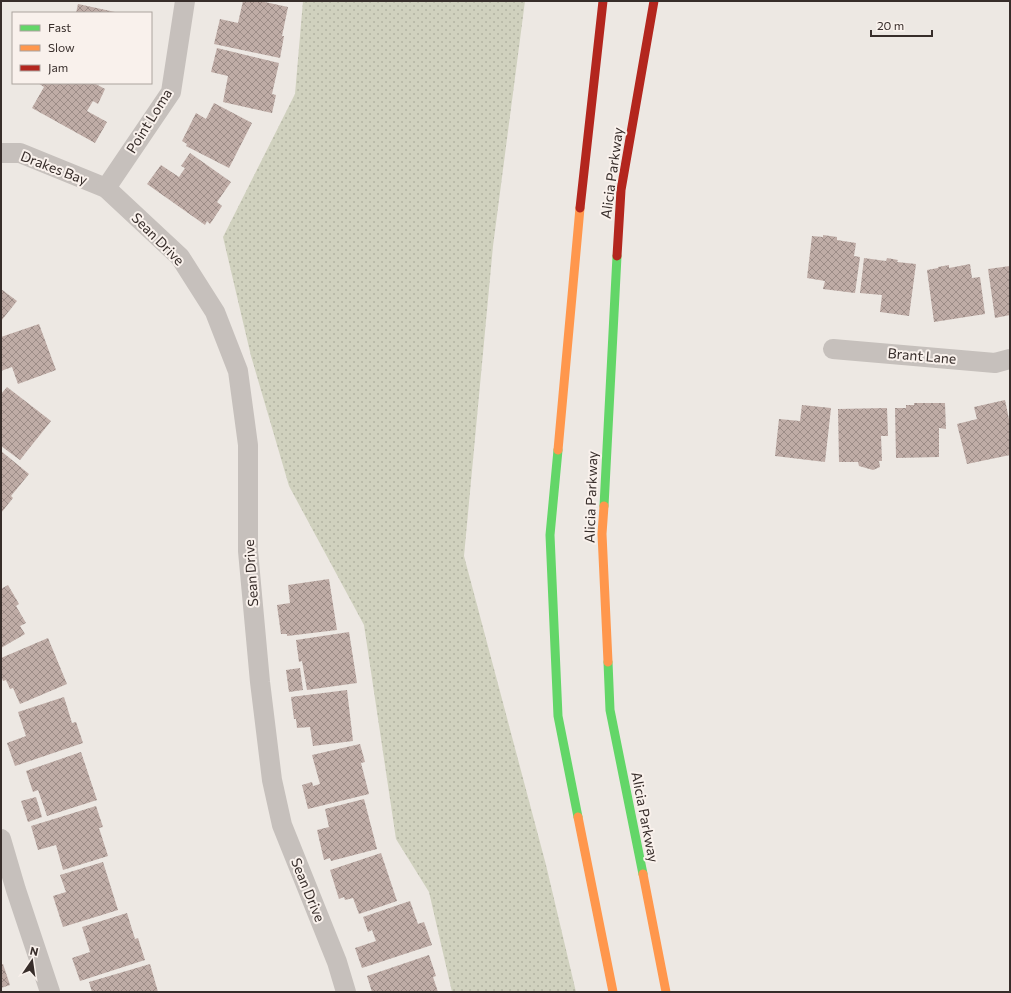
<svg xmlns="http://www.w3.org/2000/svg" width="1011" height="993" viewBox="0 0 1011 993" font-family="Commissioner,sans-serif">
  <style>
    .grass { fill: url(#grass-dots) }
    .building { fill: url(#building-cross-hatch) }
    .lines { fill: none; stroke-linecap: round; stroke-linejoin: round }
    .street { stroke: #c6c0bc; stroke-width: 20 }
    .fast { stroke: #63d668; stroke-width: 9 }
    .slow { stroke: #ff974d; stroke-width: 9 }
    .jam { stroke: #b3261e; stroke-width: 9 }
    .labels { text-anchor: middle; stroke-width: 4; stroke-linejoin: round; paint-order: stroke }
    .street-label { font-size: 14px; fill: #372d2a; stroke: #f9f1ec }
  </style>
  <defs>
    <pattern id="grass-dots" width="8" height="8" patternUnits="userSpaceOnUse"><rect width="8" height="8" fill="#d0d1be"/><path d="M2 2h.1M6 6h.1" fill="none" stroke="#b3b4a3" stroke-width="1.8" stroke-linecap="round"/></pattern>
    <pattern id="building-cross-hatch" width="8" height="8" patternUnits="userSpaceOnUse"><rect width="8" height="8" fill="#bfaca6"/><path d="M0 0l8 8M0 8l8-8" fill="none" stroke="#9c8c87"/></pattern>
  </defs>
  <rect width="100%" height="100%" fill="#ede8e3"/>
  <path class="grass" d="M303,1H525L493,246L464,556L546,865L576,992H452L429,892L396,839L364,625L289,486L251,356L223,237L295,94Z"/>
  <g class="building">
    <path d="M243,1H260L288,7L282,36H284L280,58L214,44L220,19L238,23Z"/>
    <path d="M78,4L115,12V13H76Z"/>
    <path d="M217,48L279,63L272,94L276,95L272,113L223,102L228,76L211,72Z"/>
    <path d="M38,83H94L105,89L98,104L93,101L87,111L107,122L95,143L32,108L44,87Z"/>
    <path d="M214,103L252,123L229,168L186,146L187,144L182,141L196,113L206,119Z"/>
    <path d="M190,153L231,182L217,202L222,206L210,224L207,221L205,225L147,184L161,165L179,177L185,168L181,166Z"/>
    <path d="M823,235L837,237V240L856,243L854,256L860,257L855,293L823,289L825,281L807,278L812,236L823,237Z"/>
    <path d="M864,258L886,261L887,258L898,260L897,262L916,264L909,316L880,312L882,295L860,293Z"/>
    <path d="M970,264L972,278L980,277L985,314L934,322L927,270L938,268V267L949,265V268Z"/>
    <path d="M1010,266V315L995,318L988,269Z"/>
    <path d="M1,289L17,301L1,321Z"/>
    <path d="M39,324L56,370L18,384L12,367L1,371V337Z"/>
    <path d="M7,387L51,421L20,460L1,446V394Z"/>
    <path d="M1005,400L1010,424V455L967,464L957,424L977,419L974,407Z"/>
    <path d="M914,403H945L946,429L939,428V457L896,458L895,408H906V405H914Z"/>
    <path d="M802,405L831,408L825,462L775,456L779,419L800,421Z"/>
    <path d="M887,408L888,436H881L882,461H879L880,467L873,470L859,466L858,462H839L838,409Z"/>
    <path d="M1,451L29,474L11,496L13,498L1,513Z"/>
    <path d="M329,579L337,630L287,636V634H281L277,605L290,603L288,585Z"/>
    <path d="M8,585L19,604L16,606L26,623L20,626L25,634L1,648V589Z"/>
    <path d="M349,632L357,683L307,690L302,661L299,662L296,640Z"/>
    <path d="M48,638L67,684L20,704L13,688L10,689L6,680L3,681L1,676V658Z"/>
    <path d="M300,668L303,690L289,692L286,670Z"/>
    <path d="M347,690L353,741L313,746L310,727L297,728L296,719H294L291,697Z"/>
    <path d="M64,697L72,723L76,722L83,743L15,766L7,743L26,736L18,712Z"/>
    <path d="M360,744L365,762L361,763L369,794L308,809L302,785L312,782L313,786L320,784L312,755Z"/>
    <path d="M81,752L97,800L47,816L38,790L33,792L26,771Z"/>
    <path d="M36,797L42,817L28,822L21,801Z"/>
    <path d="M364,799L377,849L331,861L330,858L324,860L317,830L329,827L325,809Z"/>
    <path d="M96,806L103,827L99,828L108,856L63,870L56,845L38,850L31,826Z"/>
    <path d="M381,853L397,901L359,914L353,898L345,900L344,897L339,899L330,870Z"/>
    <path d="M103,862L118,910L63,927L53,896L66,892L60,875Z"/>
    <path d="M410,901L418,924L424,922L432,945L362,968L355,948L376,941L372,930L368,932L363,917Z"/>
    <path d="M127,913L135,939L138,938L145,960L80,981L72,958L90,952L82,927Z"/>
    <path d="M429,955L436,976L433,977L438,992H372L367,976Z"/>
    <path d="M1,964H3L10,985L1,988Z"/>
    <path d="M150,964L158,992H92L89,982Z"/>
  </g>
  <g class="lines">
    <g class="street">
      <path d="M1,153H20L106,188L180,257L215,312L238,371L248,445V551L260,682L272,780L282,825L337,962L346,992"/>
      <path d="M106,188L171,92L185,1"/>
      <path d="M833,349L995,363L1010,359"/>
      <path d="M1,839L16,890L50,992"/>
    </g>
    <g class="fast">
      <path d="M558,450L550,535L558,716L578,817"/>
      <path d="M604,506L617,256"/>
      <path d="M608,662L610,710L643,874"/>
    </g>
    <g class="slow">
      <path d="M558,450L580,208"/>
      <path d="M604,506L602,534L608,662"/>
      <path d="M578,817L613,992"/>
      <path d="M643,874L666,992"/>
    </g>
    <g class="jam">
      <path d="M580,208L603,1"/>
      <path d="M617,256L621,190L654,1"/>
    </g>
  </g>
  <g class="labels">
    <g class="street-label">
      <text transform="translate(149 121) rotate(-58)" y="5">Point Loma</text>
      <text transform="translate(54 168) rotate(21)" y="5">Drakes Bay</text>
      <text transform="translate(612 173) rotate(-82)" y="5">Alicia Parkway</text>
      <text transform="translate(158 239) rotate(45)" y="5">Sean Drive</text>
      <text transform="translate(922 356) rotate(5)" y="5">Brant Lane</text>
      <text transform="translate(591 497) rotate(-88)" y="5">Alicia Parkway</text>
      <text transform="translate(251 573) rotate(-94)" y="5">Sean Drive</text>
      <text transform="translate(645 817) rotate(79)" y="5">Alicia Parkway</text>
      <text transform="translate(308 890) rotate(68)" y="5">Sean Drive</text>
    </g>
  </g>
  <rect width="1011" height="993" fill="none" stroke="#372d2a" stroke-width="4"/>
  <rect x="12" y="12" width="140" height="72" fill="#f9f1ec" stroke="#aba39e"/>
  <rect x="20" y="25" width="20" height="6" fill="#63d668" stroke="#aba39e"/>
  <text x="48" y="32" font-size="12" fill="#372d2a">Fast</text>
  <rect x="20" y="45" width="20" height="6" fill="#ff974d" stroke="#aba39e"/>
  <text x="48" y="52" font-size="12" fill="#372d2a">Slow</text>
  <rect x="20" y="65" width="20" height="6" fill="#b3261e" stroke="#aba39e"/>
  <text x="48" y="72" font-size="12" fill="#372d2a">Jam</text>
  <g transform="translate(32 961) rotate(13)" stroke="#f9f1ec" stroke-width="3" paint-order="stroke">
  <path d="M0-3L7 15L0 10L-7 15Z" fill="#372d2a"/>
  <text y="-6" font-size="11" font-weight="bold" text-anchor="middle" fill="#372d2a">N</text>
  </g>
  <path d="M871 30v6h61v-6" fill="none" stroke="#372d2a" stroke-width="2"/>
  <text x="877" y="30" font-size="12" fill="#372d2a" stroke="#f9f1ec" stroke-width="3" paint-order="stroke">20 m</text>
</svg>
